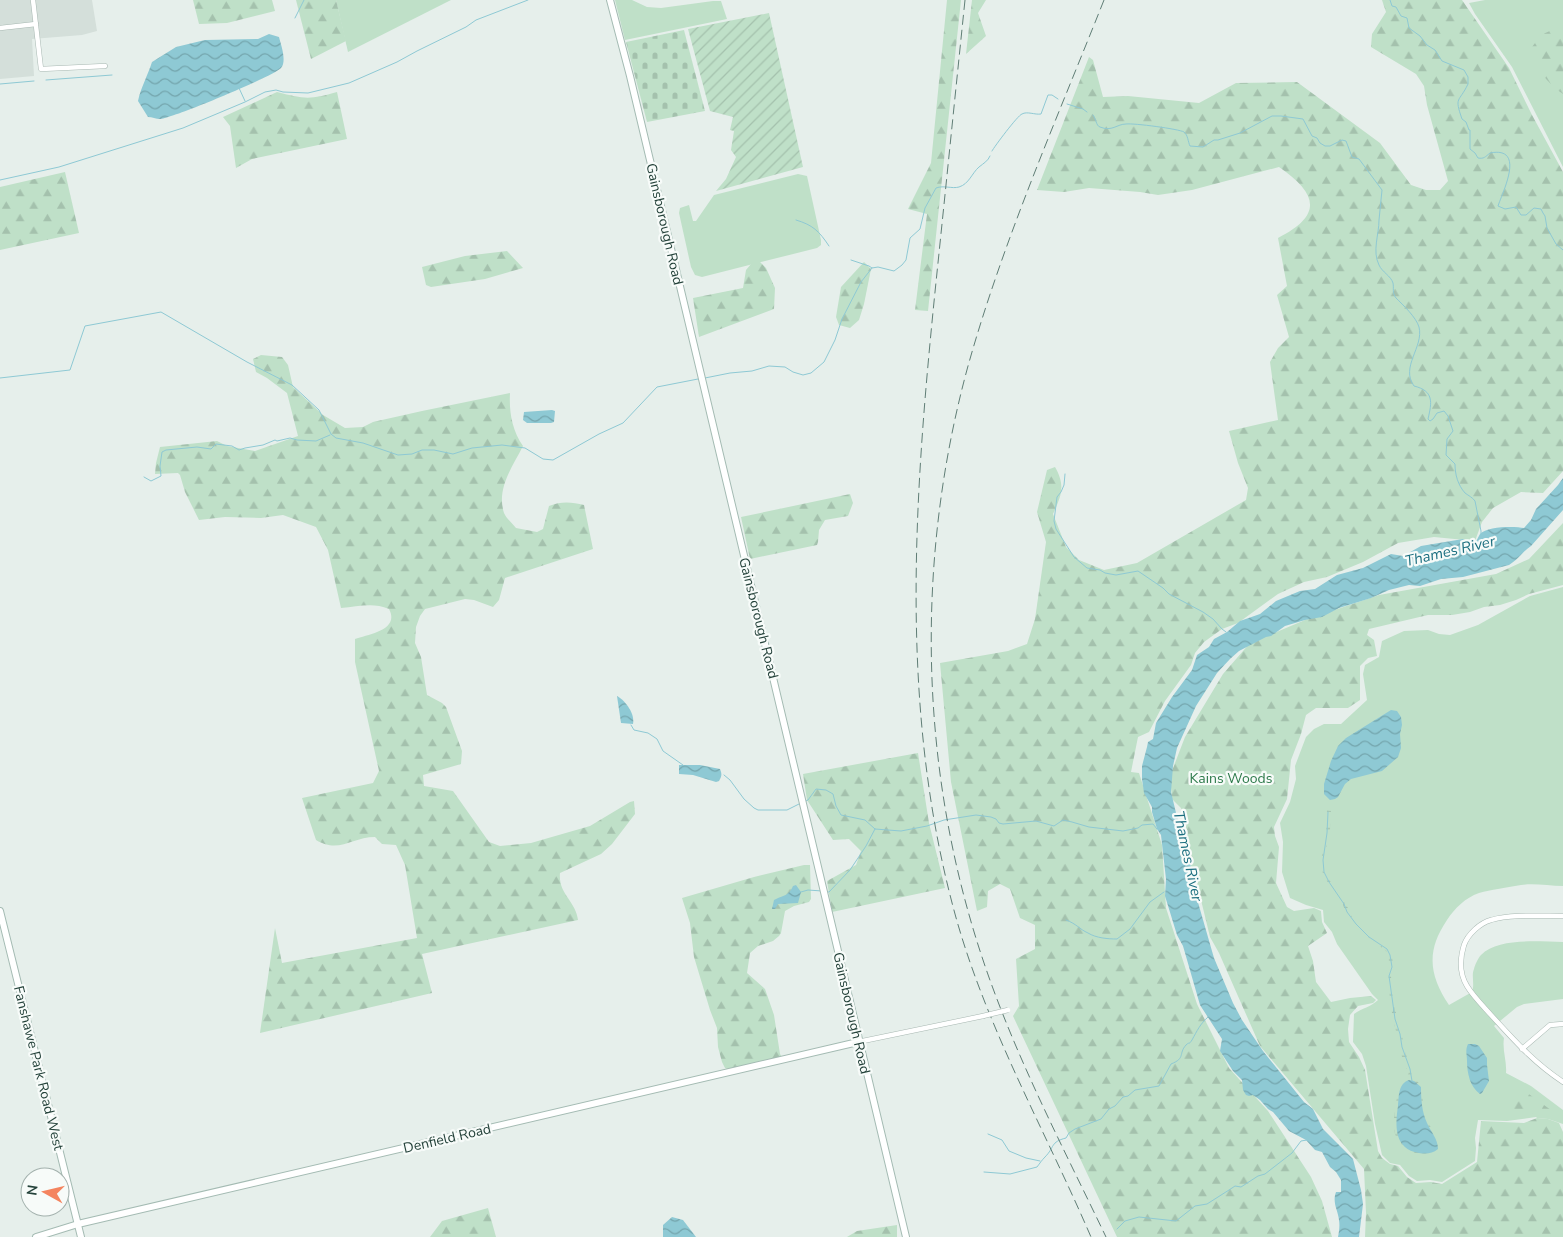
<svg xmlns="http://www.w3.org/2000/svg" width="1563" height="1237" viewBox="0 0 1563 1237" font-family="'Nunito Sans',sans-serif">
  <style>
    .built { fill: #d4dfda }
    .green { fill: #bfe0c8 }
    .forest { fill: url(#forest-firs) }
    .wetland { fill: url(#wetland-marsh) }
    .cemetery { fill: url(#cemetery-stones) }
    .garden { fill: url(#garden-furrows) }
    .water { fill: url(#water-waves) }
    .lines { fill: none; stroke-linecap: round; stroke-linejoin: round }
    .stream { stroke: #8ec9d4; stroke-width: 1 }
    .street-casing { stroke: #a8b8b2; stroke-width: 5.5 }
    .secondary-casing { stroke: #a4bbb3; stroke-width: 8 }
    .street { stroke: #fff; stroke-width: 4.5 }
    .secondary { stroke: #fff; stroke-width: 6 }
    .rail { stroke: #5f7d75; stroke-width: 1; stroke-dasharray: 10 5; stroke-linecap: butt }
    .street-bridge-casing { stroke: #a8b8b2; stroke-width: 5.5; stroke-linecap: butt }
    .street-bridge { stroke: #fff; stroke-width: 4.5 }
    .labels { text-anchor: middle; stroke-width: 4.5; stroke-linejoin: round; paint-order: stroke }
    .street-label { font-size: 14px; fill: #24423a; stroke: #f7fbf9 }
    .park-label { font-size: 14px; fill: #2d7a4b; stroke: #f7fbf9 }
    .water-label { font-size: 15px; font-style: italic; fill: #1c6f80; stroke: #f7fbf9 }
  </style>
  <defs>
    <pattern id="forest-firs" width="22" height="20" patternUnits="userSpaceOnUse" patternTransform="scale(1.25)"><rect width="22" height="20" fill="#bfe0c8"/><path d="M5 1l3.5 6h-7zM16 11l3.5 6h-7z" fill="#a4c1ad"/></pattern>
    <pattern id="wetland-marsh" width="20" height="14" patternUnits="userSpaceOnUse" patternTransform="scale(1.25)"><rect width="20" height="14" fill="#bfe0c8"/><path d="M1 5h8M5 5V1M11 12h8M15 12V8" fill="none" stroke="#a4c1ad"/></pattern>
    <pattern id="cemetery-stones" width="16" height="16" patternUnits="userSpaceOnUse" patternTransform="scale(1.25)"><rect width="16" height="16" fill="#bfe0c8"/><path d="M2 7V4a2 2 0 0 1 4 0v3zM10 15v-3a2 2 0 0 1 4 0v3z" fill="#a4c1ad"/></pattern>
    <pattern id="garden-furrows" width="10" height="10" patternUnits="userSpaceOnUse" patternTransform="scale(1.25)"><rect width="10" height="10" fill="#bfe0c8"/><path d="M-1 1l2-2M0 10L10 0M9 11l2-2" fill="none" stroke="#a4c1ad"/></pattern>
    <pattern id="water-waves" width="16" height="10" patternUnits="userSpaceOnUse" patternTransform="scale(1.25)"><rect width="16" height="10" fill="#8ec9d4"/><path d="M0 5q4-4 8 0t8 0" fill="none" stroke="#74a5ad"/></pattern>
  </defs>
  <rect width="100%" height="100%" fill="#e6efeb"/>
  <path class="built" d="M0,0H92L97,31L82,35L32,39L34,76L0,79Z"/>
  <g class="green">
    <path d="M336,0H451L348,52Z"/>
    <path d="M615,0H632L647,7L661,8L713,1H721L727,19L625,40Z"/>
    <path d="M1485,0H1563V167L1512,67L1475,14L1469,3Z"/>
    <path d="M798,174L807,176L821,240V245L817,248L702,277L695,275L691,267L679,213L680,208L689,205L693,221H696L714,195Z"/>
    <path d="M1563,587V886C1549,886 1534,883 1521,885C1513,886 1505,888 1498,889C1492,890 1485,891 1479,893C1465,898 1455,908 1447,920C1426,951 1429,975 1449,1005L1472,992C1475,984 1471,976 1474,969C1475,965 1478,958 1481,955C1498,937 1540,942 1563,942V999L1524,1004L1517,1007L1494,1026L1504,1038C1502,1050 1507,1061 1506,1073L1531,1086L1563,1110V1124L1548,1119L1537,1118L1536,1117L1507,1121L1478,1120L1475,1138L1476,1148L1475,1161L1442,1182L1430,1180L1417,1181L1409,1176L1400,1165L1390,1163L1382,1155L1375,1124L1366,1066L1362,1054L1353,1042L1354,1014C1362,1008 1371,1007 1378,1000L1372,994L1337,944L1332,932L1324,922L1323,910L1306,905L1290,898L1282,872L1283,842L1280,823L1290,802L1296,779L1295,766L1306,737L1314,729L1324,724H1341L1367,700L1363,674L1365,665L1379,657L1382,641L1404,631L1428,630L1439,634L1450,635L1478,625L1530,596Z"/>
  </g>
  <g class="forest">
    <path d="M193,0H272L275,11L227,23L199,24Z"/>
    <path d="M296,0H336L346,41L311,59Z"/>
    <path d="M947,0H961L928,311L915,310L927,214L908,209L931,163Z"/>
    <path d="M972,0H986L978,13L986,36L966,54Z"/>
    <path d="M1382,0H1462L1509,68L1532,115L1563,172V471L1543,493L1521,492L1493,508L1482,522L1475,541L1434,537L1398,543L1363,562L1327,577L1304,582L1278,594L1238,623L1222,629L1204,642L1195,653L1191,665L1165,701L1149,732L1138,737L1131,772L1139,773L1162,845L1166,908L1197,1004L1229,1068L1268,1111L1311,1177L1322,1201L1332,1237H1117L1013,1016L1019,1006L1016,959L1035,949V925L1020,918L1010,889L1000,884L988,891L987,907L977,911L951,782L940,663L1008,651L1027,644L1035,619L1046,542L1037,512L1047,470L1055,467C1066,486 1061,496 1053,514L1066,547L1079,560L1104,570L1137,563L1246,500L1248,488L1238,463L1229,431L1278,420L1270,362L1278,348L1289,337L1277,295L1287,286L1278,238C1324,215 1317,193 1279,167L1192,190L1158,195L1140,192L1089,188L1064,192L1037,190L1089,57L1093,60L1103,97L1128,96L1199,103L1236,83L1297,82L1380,143L1411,185L1426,190H1440L1448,181L1427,105L1424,86L1416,74L1371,47L1372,34L1386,12Z"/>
    <path d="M1563,29V94C1544,80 1539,71 1530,50C1541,35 1544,30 1563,29Z"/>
    <path d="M277,92C304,99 310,100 337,92L347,139L252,159L236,168L230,126L223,117Z"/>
    <path d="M65,172L79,233L0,250V187Z"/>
    <path d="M507,251L523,268L485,279L431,287L426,285L422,267L465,256Z"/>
    <path d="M756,258L766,268L775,288L774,309L699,337L693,298L743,288L746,270Z"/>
    <path d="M864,262L871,269L864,304L859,320L850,328L839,325L836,317L841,287Z"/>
    <path d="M261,355L282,357L288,365L293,387L323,415L345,428L363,427L373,422L422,411L510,393C509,412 512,430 523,446C513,466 496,488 504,513C506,518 512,523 516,528L537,532L543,529L549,506C561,501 572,502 584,505L593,549L505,578L499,600L493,607L474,600L465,599L425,609L420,616L416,627L415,643L421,657L427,695L442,703L446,707L462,751L461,764L423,775L424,786L453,791L489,842L500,846L531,843L590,826L630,802L634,801L635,814L612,844L601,854L560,873C558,894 576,901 578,920L422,954L432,993L260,1033L275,928L282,963L417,938L405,865L396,845L382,844L375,837C352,837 339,854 316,840L302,798L373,783L379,771L355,662V639C369,634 400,630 389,609C372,602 358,607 341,608L328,550L316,527L283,515L261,518L225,517L199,520L185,492L180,475L178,473L155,474L156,463L160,447L217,441L227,446L255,451L298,436L287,393L267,378L256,372L253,359Z"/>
    <path d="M850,494L853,503L848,516L825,520L819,530L818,542L817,545L750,559L741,517Z"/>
    <path d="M1563,523V585L1529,594L1516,600L1500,605L1484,607L1470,612L1452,615H1428L1369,629L1367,635L1374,640L1377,656L1368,658L1360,666V700L1348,708H1316L1306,715L1301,734L1291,760L1287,799L1274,827L1275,836L1279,847L1276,883L1287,907L1294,911L1314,908L1321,911L1322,922L1327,933L1308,946L1313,961L1316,982L1331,1002L1350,998L1371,996L1376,1000L1373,1003L1358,1006L1350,1015L1348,1029L1349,1042L1359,1057L1365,1070L1378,1151L1382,1158L1390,1164L1398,1166L1407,1177L1416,1183L1431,1182L1442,1184L1477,1162L1481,1121L1524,1123L1537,1118L1548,1119L1559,1123L1563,1132V1237H1365L1366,1213L1364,1169L1260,1046L1219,953L1210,937L1201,900L1187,852L1186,825L1181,808L1172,799L1170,776L1185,737L1223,674L1250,643L1305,620L1379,595L1496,574L1529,559Z"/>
    <path d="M918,753L929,823L945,888L832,912L827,881L856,865L861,851L849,839L833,840L807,800L803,774Z"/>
    <path d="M804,865H810L811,899L809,902L794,906L785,911L781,933L779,936L773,941L758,946L750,953L747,973L765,989L774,1015L780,1054L784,1060L729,1070L725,1068L722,1062L718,1047L717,1028L710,1010L694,957L690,923L682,898L754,877Z"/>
    <path d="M1518,1086L1555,1113L1521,1114L1507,1112Z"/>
    <path d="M488,1208L496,1237H430L442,1221Z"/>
    <path d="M897,1225V1237H847L857,1231Z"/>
  </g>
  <path class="wetland" d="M1327,810L1331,811L1330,829L1324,859L1325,868L1330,881L1345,902L1352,917L1369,934L1385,945L1392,957L1393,963L1391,976L1392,993L1397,1018L1402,1034L1404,1049L1413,1075L1422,1088L1423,1103L1426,1115L1432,1131L1439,1142L1437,1153C1427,1156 1416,1155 1407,1149C1402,1146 1397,1140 1395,1134C1392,1123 1396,1095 1401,1084C1403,1079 1408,1077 1409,1072L1404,1065L1401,1053L1400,1039L1396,1031L1393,1020L1387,976L1389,966L1388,954L1385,950L1360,931L1348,917L1343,905L1329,885L1321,869V861L1326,832Z"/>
  <path class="cemetery" d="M684,30L705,111L647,122L626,42Z"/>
  <path class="garden" d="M769,13L803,167L716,191L726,179L736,157L731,150L734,131L730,130L733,117L710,111L688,29Z"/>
  <g class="water">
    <path d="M269,34L279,37C281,45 287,61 281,68C274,76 171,119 160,119C156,119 152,117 148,117L138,101C141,87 148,75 152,62L176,47L205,40L258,39Z"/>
    <path d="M552,410L555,411L554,422L551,423H527L523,420L524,412Z"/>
    <path d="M1563,478V510L1531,546C1523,551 1518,560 1509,565L1463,577L1441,579L1420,586L1409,585L1389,590L1371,598L1339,608L1322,617L1305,620L1285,626L1271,636L1266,637L1239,651L1230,659L1217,673L1196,706L1177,748L1173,766L1171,792L1177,817L1186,838L1195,892L1214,958L1233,1003L1242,1020L1263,1051L1304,1102L1313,1109L1323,1129L1353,1159L1361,1190L1363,1204L1359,1237H1338C1339,1232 1340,1226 1339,1220C1338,1210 1332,1203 1336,1192H1341V1180L1336,1172L1330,1167L1322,1152L1315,1150L1306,1140L1289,1131L1273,1112L1268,1109L1260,1100L1253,1095L1249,1096L1246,1095L1243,1090L1242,1080L1233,1071L1220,1051L1222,1039L1200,1005L1183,946L1177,935L1165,896L1166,879L1161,835L1157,829L1152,812V807L1144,793L1142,779V766L1147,747L1148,742L1153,739L1156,723L1172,697L1192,670L1197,655L1209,647L1214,639L1227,632L1240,621L1260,614L1276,601L1300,591L1315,589L1337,575L1363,568L1391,554L1403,556L1421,546L1463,539L1474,544C1477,541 1478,537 1480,534C1487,526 1515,526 1524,528L1531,520L1536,509L1558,485Z"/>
    <path d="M617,696C626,701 635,714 633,724L621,723Z"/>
    <path d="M1391,710L1397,711L1401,717L1402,725L1400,734L1401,748L1398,757L1382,771L1351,779L1345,784L1338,797L1335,799L1330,800L1324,794V784L1331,761L1338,746L1346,738Z"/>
    <path d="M679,765H700L720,769C722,774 722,776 719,781L716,782L693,775L679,774Z"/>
    <path d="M796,885L801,892L798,903L778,904L775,909H772L774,900C783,895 788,897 793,886Z"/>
    <path d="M1468,1044H1475L1479,1046L1487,1058V1065L1489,1081L1482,1093L1480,1094C1470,1087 1467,1073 1467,1061C1467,1054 1465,1050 1468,1044Z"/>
    <path d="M1409,1080L1414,1081L1421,1087C1421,1100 1422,1112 1427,1123C1431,1132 1438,1139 1438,1149C1432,1154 1426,1154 1419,1153C1394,1149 1395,1126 1398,1106C1399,1096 1398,1084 1409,1080Z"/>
    <path d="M672,1217L683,1220L696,1237H663V1225Z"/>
  </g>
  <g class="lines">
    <g class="stream">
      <path d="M1390,0L1392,6L1396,7L1401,16L1407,18L1409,28L1420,36L1427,45L1435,50L1442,61L1464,70L1468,77V84C1459,103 1454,96 1462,119L1466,122L1469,130H1470V149L1475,153L1478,158C1484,159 1485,157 1490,153C1526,146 1503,191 1498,206L1505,209L1516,207L1521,215H1526L1534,208L1541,209L1543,213L1545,216L1547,228L1556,244L1563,250"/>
      <path d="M295,18L304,0"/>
      <path d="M46,80L112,75"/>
      <path d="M0,84L34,81"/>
      <path d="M239,88L245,101"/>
      <path d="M1067,104L1083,109L1087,112"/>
      <path d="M1093,115C1096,118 1096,126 1100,127C1112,132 1117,124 1126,124C1134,123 1179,129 1184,132C1188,135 1188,142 1190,146L1203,147L1214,140H1218L1240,133L1272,116H1281L1303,119L1312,136L1317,138L1320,143L1325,146H1330L1342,140L1346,141L1352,157L1359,159L1382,190C1381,200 1380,210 1379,220C1379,235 1372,251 1379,265C1382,272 1391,276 1393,283C1394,288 1392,293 1396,298C1403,305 1416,317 1419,327C1424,347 1400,367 1414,386C1434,391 1432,402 1428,419L1430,421L1433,419L1437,413L1444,411L1448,416L1453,431L1447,439L1446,455L1455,464C1455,475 1458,485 1465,493C1469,496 1472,497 1475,501L1481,531V535"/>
      <path d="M992,151C994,147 1018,115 1022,114C1027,111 1035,115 1041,114L1048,95H1052L1058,99"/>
      <path d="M0,180L59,167L183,128L245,102L265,92L276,90L283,92L308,93L349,83L397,62L417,51L466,27L476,20L528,0"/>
      <path d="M796,220C813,225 819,231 829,246"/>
      <path d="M851,260L869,266L872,268L878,267L894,271L902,265L906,260L910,238L920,229L925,208L936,188C944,185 952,189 959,187C969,184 972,173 979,167C984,163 988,161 990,156"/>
      <path d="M0,378L70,370L85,326L161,312L247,362L292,385L319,410L331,434L336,438L363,443L398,455L412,454L422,450H434L453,454L472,448L502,445L525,448L543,459L553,460L599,434L623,423L657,387L698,379"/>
      <path d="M705,378L730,373L752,371L769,366L785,367L793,372L803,375L811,373L824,362L835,340L842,319L861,282L872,268"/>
      <path d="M1065,474L1064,485L1061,492L1057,497L1054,521L1056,529L1074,557L1087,568L1100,570L1105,573L1116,575L1138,571L1163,588L1169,594L1203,612L1213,619L1222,629L1226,632"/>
      <path d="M144,477L151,481L161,476L160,466L162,452L166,450L197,447L211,449L216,444L232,446L239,450L245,448L263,445L275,440L277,441L290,438L297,440L316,441L330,435"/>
      <path d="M631,725L634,730L648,733L657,739L663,751L683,765"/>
      <path d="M724,775L730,780L744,799L754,808L758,810H787L801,803"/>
      <path d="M804,802L808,800L816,789L826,790L833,794L836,806L841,815L865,820L875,829L901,831L927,826L944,820L976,815L991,817L996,819L999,823L1003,824L1036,821L1054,826L1063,820L1072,822L1089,827L1123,831L1138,828L1142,825L1153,824L1157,829"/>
      <path d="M1328,812L1327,833L1323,860L1324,872L1329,882L1344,904L1347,912L1356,924L1369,937L1387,949L1390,955L1392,967L1389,976L1395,1019L1400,1034L1402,1047L1410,1069L1412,1081"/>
      <path d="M801,892L808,890L822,891"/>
      <path d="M826,892H829L850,870L866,846L875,829"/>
      <path d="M1066,920C1077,924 1079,929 1088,933C1096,938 1108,939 1117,939L1130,929L1150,902L1164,892"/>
      <path d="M988,1134L1002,1140L1009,1151L1026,1158L1040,1161"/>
      <path d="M984,1172L1010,1174L1037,1167C1040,1163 1042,1160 1045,1157C1055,1147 1050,1142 1066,1138L1069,1133L1075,1129L1101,1119L1109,1109L1115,1106L1123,1097L1128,1096L1135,1090L1159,1086L1171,1064C1186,1058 1178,1054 1186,1045C1190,1041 1188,1046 1192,1040C1197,1031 1200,1024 1208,1017"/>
      <path d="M1117,1229L1125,1221L1139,1217L1176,1221L1195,1206L1207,1204L1229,1190L1235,1186L1241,1187L1258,1176L1265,1174L1292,1153L1301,1141L1307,1140"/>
    </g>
    <g class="street-casing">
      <g id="street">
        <path d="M33,0L41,69L105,66"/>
        <path d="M0,28L36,24"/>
        <path d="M1563,916C1542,916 1510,914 1491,920C1480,923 1468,934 1464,945C1460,958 1459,973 1467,986C1473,996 1483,1006 1491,1015C1515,1041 1533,1062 1563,1082"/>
        <path d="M858,1042L983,1016"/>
        <path d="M1522,1049L1550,1025L1563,1024"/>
      </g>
    </g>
    <g class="secondary-casing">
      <g id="secondary">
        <path d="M610,0L630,76L906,1237"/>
        <path d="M0,911L81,1237"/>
        <path d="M36,1237L78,1224L858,1042"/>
      </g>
    </g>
    <use href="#street" class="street"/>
    <use href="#secondary" class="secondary"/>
    <g class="rail">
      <path d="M965,0C955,97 945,195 935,292C914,500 899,709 955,914C986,1027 1045,1130 1091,1237"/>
      <path d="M1104,0C1056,121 1003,241 968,366C915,560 919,767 982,957C1014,1054 1062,1145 1106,1237"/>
    </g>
    <g class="street-bridge-casing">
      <path id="street-bridge" d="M983,1016L1008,1010"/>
    </g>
    <use href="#street-bridge" class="street-bridge"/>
  </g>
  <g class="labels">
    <g class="street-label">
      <text transform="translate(665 224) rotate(77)" y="5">Gainsborough Road</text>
      <text transform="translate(759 618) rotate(76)" y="5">Gainsborough Road</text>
      <text transform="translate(852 1013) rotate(77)" y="5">Gainsborough Road</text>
      <text transform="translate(39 1068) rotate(76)" y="5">Fanshawe Park Road West</text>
      <text transform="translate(447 1138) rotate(-13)" y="5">Denfield Road</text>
    </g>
    <g class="park-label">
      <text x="1231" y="783">Kains Woods</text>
    </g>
    <g class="water-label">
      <text transform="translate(1450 551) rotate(-13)" y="5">Thames River</text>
      <text transform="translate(1188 856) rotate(78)" y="5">Thames River</text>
    </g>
  </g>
  <g transform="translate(45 1192) rotate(278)"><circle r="24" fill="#f7fbf9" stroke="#a3b1ad"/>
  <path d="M0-4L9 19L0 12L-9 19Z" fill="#f4845f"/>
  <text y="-8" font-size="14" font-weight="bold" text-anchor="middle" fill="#24423a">N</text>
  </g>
</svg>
